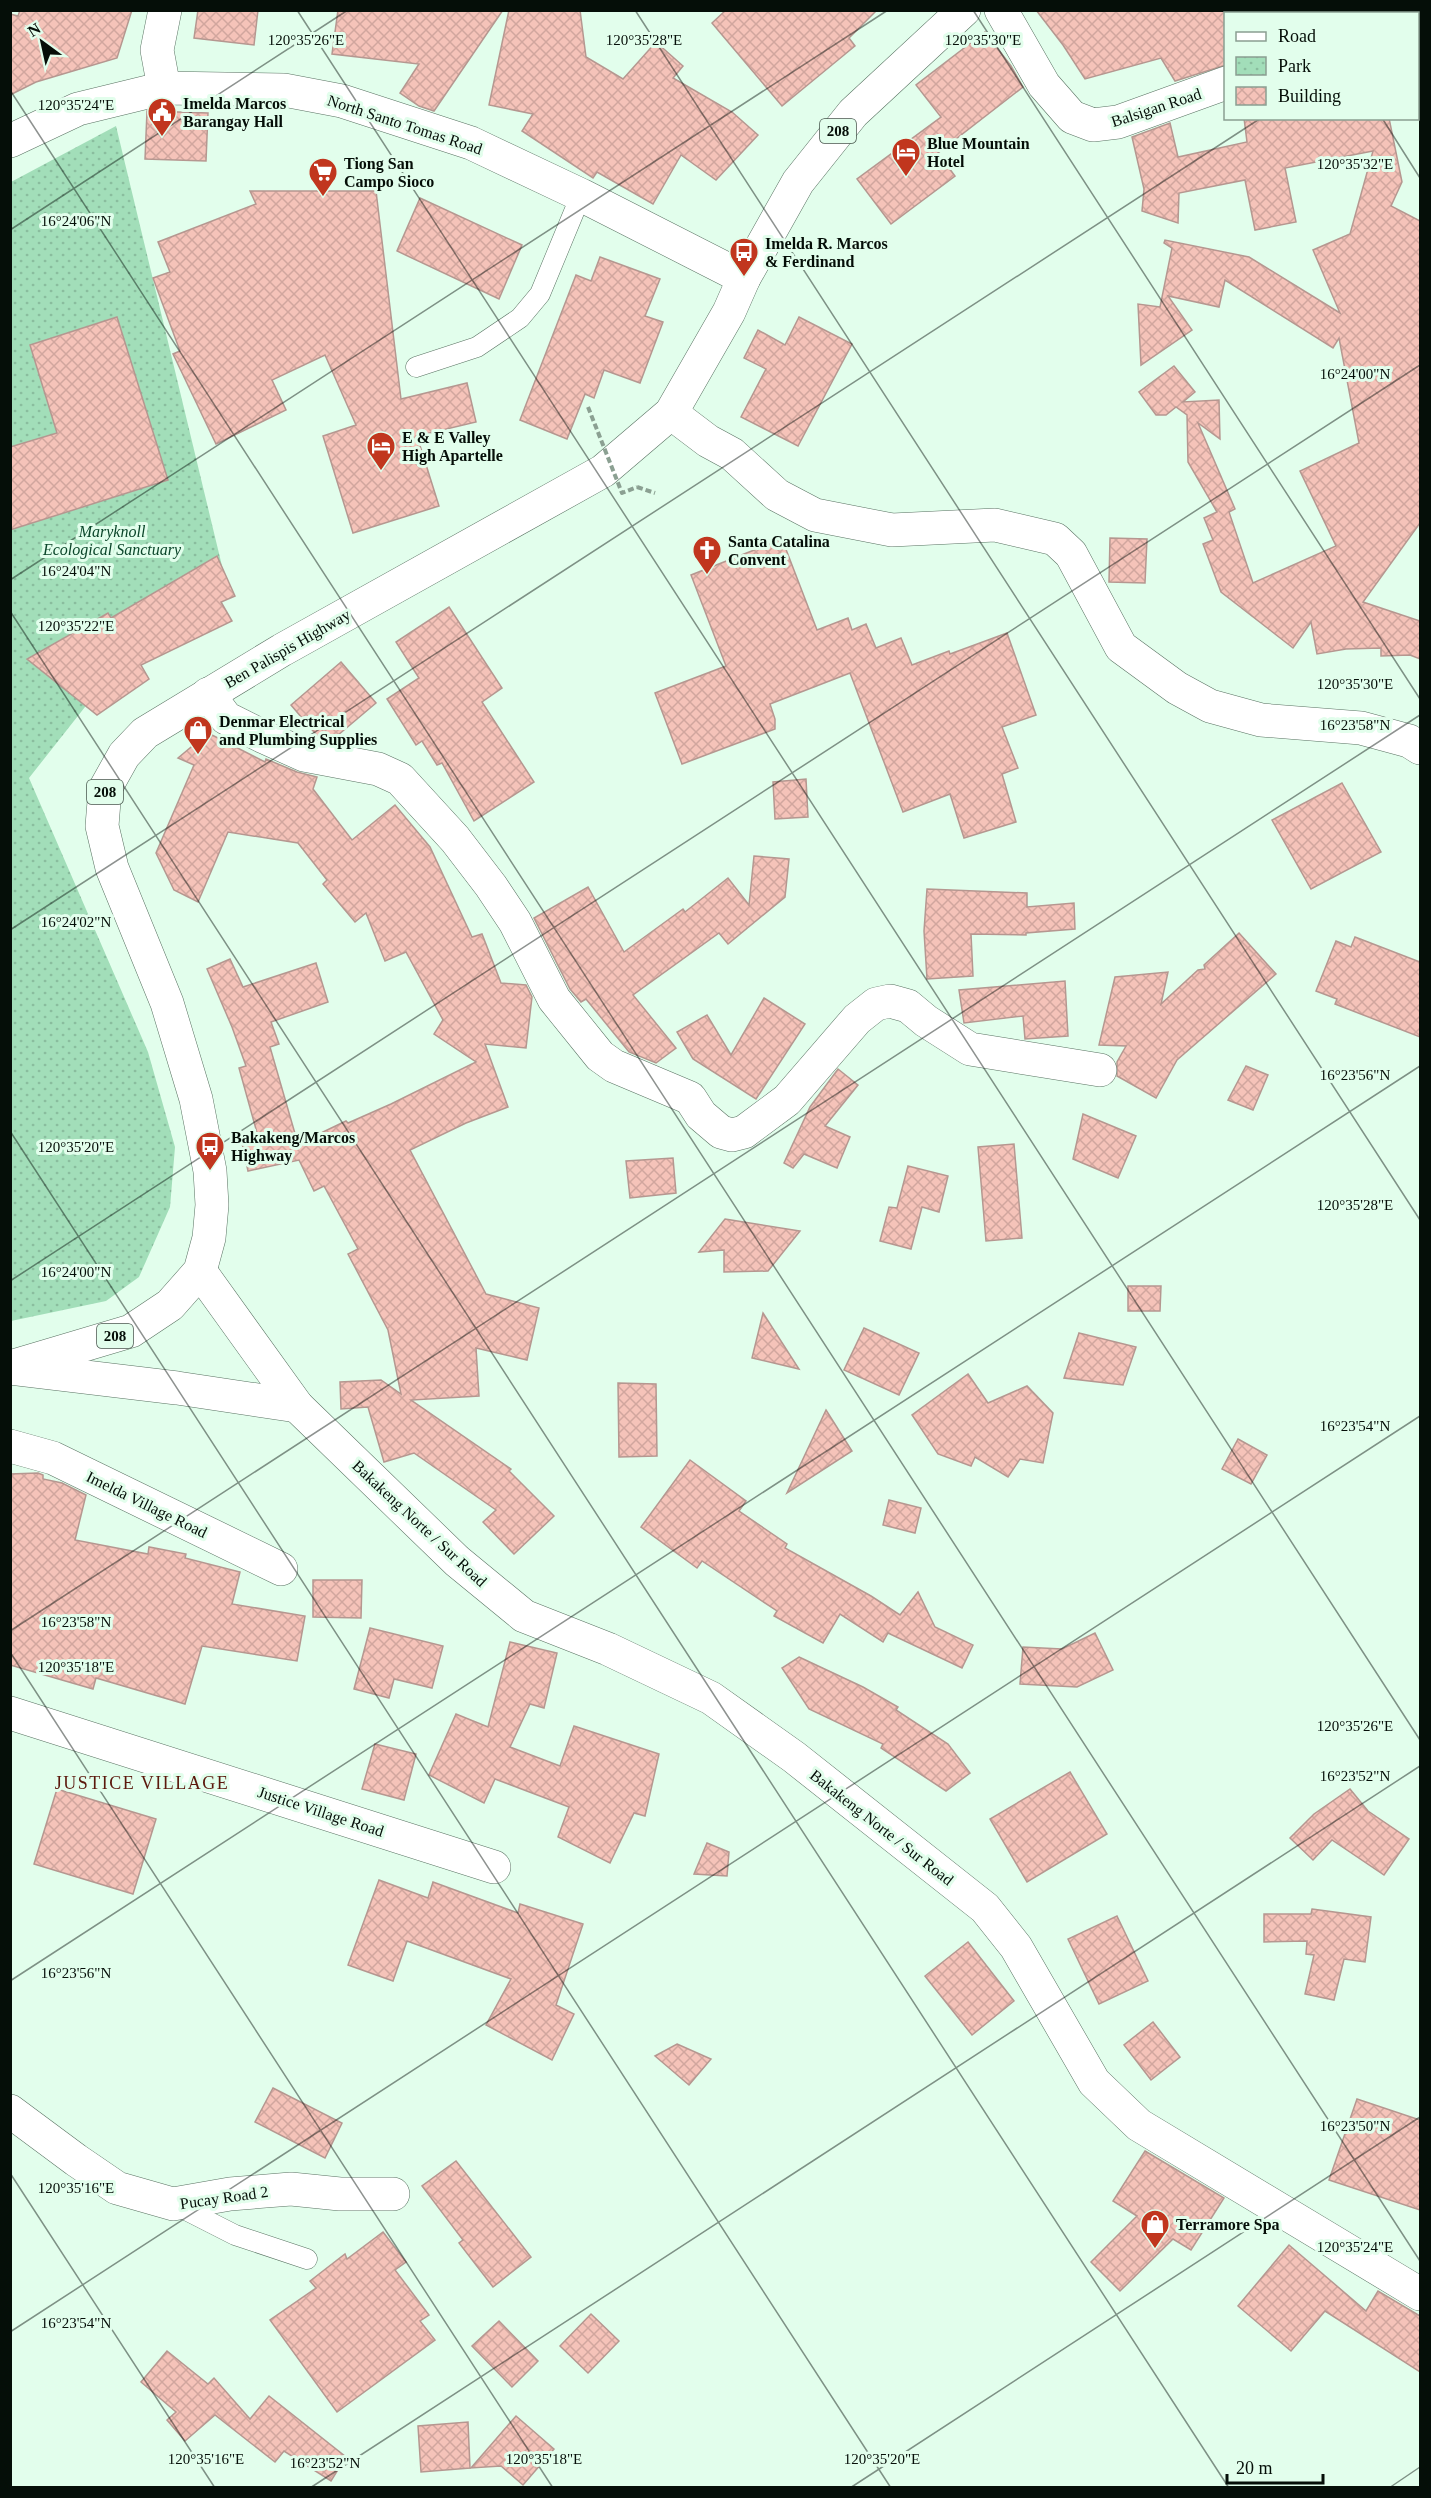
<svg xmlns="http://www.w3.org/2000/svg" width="1431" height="2498" viewBox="0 0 1431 2498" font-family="'Times New Roman',serif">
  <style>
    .park { fill: url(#park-dots) }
    .building { fill: url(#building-cross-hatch); stroke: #b59790; stroke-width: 1.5 }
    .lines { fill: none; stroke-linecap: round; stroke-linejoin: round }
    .lane-casing { stroke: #597262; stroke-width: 21 }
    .street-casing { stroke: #597262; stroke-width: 34 }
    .secondary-casing { stroke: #597262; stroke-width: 34 }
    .primary-casing { stroke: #597262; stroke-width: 34 }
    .path { stroke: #8ba092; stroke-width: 4; stroke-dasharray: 6 3; stroke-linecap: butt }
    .lane { stroke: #fff; stroke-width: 20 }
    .street { stroke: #fff; stroke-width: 33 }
    .secondary { stroke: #fff; stroke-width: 33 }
    .primary { stroke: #fff; stroke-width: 33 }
    .path-bridge { stroke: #8ba092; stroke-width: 4; stroke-dasharray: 6 3; stroke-linecap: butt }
    .ticks { fill: none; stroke: #050e08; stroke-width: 1.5; stroke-opacity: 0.45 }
    .labels { text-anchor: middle; stroke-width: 6; stroke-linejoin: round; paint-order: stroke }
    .shield { fill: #e2feec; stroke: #47564c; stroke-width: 1.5 }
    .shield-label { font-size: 15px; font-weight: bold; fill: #050e08 }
    .poi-label { font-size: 16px; font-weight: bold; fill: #050e08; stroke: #e2feec; text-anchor: start }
    .street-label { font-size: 16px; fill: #050e08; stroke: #e2feec }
    .park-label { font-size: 16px; font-style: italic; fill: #0b462a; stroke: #e2feec }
    .neighbourhood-label { font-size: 18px; letter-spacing: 1.5px; fill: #5b180d; stroke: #e2feec }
    .ticks-label { font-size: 15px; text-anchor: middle; fill: #050e08; stroke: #e2feec; stroke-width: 6; stroke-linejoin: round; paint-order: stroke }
  </style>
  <defs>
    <pattern id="park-dots" width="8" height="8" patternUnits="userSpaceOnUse" patternTransform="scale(1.5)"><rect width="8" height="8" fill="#a2deb9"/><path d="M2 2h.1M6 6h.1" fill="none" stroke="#8abd9e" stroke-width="1.8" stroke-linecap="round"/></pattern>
    <pattern id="building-cross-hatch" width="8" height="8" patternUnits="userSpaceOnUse" patternTransform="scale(1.5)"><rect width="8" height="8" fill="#f5c3b9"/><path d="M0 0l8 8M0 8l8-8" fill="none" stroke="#d1a69e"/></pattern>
  </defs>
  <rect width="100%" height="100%" fill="#e2feec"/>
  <path class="park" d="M116,126L229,595L137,641L29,778L148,1052L175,1147L170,1207L139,1277L106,1301L11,1321V182Z"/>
  <g class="building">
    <path d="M20,10H132L117,58L36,82L10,95V14L18,16Z"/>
    <path d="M198,10H258L254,45L194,38Z"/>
    <path d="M338,10H503L434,111L419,106L400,93L419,64L332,54Z"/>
    <path d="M509,10H580L586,57L623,79L656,42L683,66L673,78L732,112L758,135L716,180L681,155L653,204L597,172L593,178L522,131L533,114L489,105Z"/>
    <path d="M726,10H877L849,38L855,46L782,106L712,23Z"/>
    <path d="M1036,10H1226V65L1175,81L1161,58L1085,79L1063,45Z"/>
    <path d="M985,32L1011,66L1023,87L938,153L955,176L891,224L857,179L941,117L916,85Z"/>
    <path d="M147,111L208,113L206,161L145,159Z"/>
    <path d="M1244,118H1389L1402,182L1391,206L1420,221V523L1363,602L1420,621V659L1410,655L1381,656V648L1346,649L1317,654L1311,622L1293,648L1221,592L1203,544L1213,540L1204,518L1217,512L1188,462L1187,415L1176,407L1166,415H1156L1139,392L1174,366L1195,392L1183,402L1219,400L1220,439L1198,423L1235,509L1229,512L1253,583L1336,546L1300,471L1359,443L1339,338L1333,348L1225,280L1219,307L1168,296L1192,330L1141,365L1138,304L1160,307L1172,248L1164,243L1165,240L1249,257L1340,313L1313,250L1350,234L1373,151L1285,168L1296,222L1255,230L1245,180L1179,193L1178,223L1142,211L1144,189L1132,137L1170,123L1178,157L1247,142Z"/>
    <path d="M250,191H376L401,399L467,383L476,422L417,436L439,506L353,533L323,436L356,425L325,355L272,380L286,410L216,444L173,354L180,351L153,278L170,272L158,242L256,204Z"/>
    <path d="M420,198L522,245L499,299L397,251Z"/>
    <path d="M600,257L660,279L645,316L663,322L640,383L604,370L594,398L585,394L567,439L520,420L576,275L591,281Z"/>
    <path d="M117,317L168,480L10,530V447L57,433L30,345Z"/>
    <path d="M799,317L852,344L798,446L741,417L766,369L744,358L758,330L785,345Z"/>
    <path d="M1110,538L1147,539L1145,583L1109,582Z"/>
    <path d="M782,539L817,630L848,618L852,630L866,624L876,648L901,638L912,665L949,651L950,654L1007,633L1036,715L1002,727L1018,768L1002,774L1016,822L964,838L950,794L903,812L850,673L770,704L775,719V729L682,764L655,693L726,666L691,575Z"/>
    <path d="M217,556L235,596L221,602L232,621L141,665L149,679L97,715L27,659L108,613L111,618Z"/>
    <path d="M449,607L502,688L482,702L534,782L474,821L442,763L437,765L422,741L416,745L387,699L419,678L396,642Z"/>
    <path d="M341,662L376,703L331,741L320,739L291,705Z"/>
    <path d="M208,733L265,762L266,759L297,772L317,777L313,789L352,840L395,805L430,847L472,937L482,934L501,983L526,985L532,997L526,1048L485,1044L508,1107L466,1123L410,1150L486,1294L539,1308L527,1360L476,1348L479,1396L411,1400L511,1469L509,1471L554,1516L514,1554L483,1522L496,1510L414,1453L384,1462L368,1407L341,1409L340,1382L381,1380L401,1394L388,1330L348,1254L358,1249L324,1186L314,1191L299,1160L248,1171L242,1143L259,1140L239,1068L246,1066L232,1027L207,969L230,959L243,987L316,963L328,1002L271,1022L279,1044L270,1047L298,1144L346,1121L348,1123L391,1104L476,1062L434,1034L443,1020L406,952L385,961L366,913L355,922L323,884L327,880L298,843L228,832L198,902L174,890L156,853L194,765L178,758Z"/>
    <path d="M806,779L808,817L775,819L773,782Z"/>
    <path d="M1342,783L1381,852L1311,889L1272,820Z"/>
    <path d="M754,856L789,859L785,897L728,944L719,933L633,995L676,1048L656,1063L629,1052L586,999L581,1002L570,989L534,918L588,887L624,952L683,909L685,912L728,878L749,905Z"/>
    <path d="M927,889L1027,893V907L1074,903L1075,929L1026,933V935L971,934L973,976L927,979L924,931Z"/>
    <path d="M1239,933L1276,974L1177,1060L1156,1098L1117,1076V1062L1126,1046L1099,1045L1115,977L1168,972L1161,1004L1198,970L1205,969L1204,965Z"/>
    <path d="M1355,937L1420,962V1037L1335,1004L1337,999L1316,991L1336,941L1351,947Z"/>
    <path d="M1065,981L1068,1036L1025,1039L1023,1016L964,1023L959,990Z"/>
    <path d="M764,998L805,1024L756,1099L693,1059L677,1032L707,1015L731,1055Z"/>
    <path d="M1246,1066L1268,1075L1253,1110L1228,1100Z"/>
    <path d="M838,1069L858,1085L825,1126L850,1137L837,1168L804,1154L793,1168L784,1163L810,1107Z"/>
    <path d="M1083,1114L1136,1136L1118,1178L1073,1159Z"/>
    <path d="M1014,1144L1022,1238L986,1241L978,1147Z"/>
    <path d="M673,1158L676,1193L630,1198L626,1161Z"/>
    <path d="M908,1166L948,1176L939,1212L922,1207L911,1249L880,1241L889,1207L897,1208Z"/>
    <path d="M725,1219L800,1231L768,1271L724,1272V1250L699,1252Z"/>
    <path d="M1128,1286H1161L1160,1311H1128Z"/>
    <path d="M763,1313L799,1369L752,1358Z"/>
    <path d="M864,1328L919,1353L899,1395L844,1370Z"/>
    <path d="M1079,1333L1136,1347L1123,1385L1064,1378Z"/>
    <path d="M968,1374L988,1403L1027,1386L1053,1413L1043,1463L1020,1459L1008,1477L975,1457L971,1466L938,1454L912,1415Z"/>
    <path d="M618,1383L656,1384L657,1456L619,1457Z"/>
    <path d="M826,1410L852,1451L787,1493Z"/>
    <path d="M1238,1439L1267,1455L1251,1484L1222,1469Z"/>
    <path d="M690,1460L746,1501L739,1511L787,1544L785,1548L871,1596L900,1615L918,1592L935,1627L973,1645L962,1668L888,1633L883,1642L840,1614L823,1643L774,1616L777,1611L702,1561L697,1568L641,1527Z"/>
    <path d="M38,1473L43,1475V1479L62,1483L86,1495L75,1540L148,1554L149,1547L186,1554L185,1558L240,1572L232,1604L305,1616L297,1661L202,1646L185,1704L96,1678L93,1689L10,1665V1474Z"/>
    <path d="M889,1500L921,1508L915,1533L883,1525Z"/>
    <path d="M313,1580H362L361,1618L313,1617Z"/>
    <path d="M370,1628L443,1646L432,1688L394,1679L389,1698L354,1689Z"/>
    <path d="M1095,1633L1113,1670L1077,1687L1020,1684L1023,1647L1062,1649Z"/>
    <path d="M510,1642L557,1653L544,1708L530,1704L510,1747L560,1766L574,1726L659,1754L645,1816L634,1813L610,1863L558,1837L569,1807L495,1779L484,1803L429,1775L456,1714L488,1727Z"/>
    <path d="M799,1657L863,1687L898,1707L896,1710L948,1744L970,1773L946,1791L881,1748L883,1744L809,1709L782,1668Z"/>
    <path d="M375,1744L416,1754L404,1800L362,1789Z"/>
    <path d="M1070,1772L1107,1834L1027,1882L990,1819Z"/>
    <path d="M57,1789L156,1819L133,1894L34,1864Z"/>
    <path d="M1350,1789L1368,1811L1409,1839L1384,1875L1332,1840L1313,1860L1290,1838L1314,1814Z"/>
    <path d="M707,1843L729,1852L727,1876L694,1874Z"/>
    <path d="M379,1880L428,1898L433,1882L518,1913L520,1904L583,1924L556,2005L574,2014L552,2060L486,2025L511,1979L407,1941L393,1981L348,1965Z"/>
    <path d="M1312,1909L1371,1917L1365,1962L1344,1959L1334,2000L1305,1994L1314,1955L1306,1954L1307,1941L1264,1942V1914H1311Z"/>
    <path d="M1117,1916L1148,1981L1099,2004L1068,1939Z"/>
    <path d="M968,1942L1014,2001L972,2035L925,1976Z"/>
    <path d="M1153,2022L1180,2057L1151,2080L1124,2045Z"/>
    <path d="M677,2044L711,2059L689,2085L655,2056Z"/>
    <path d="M273,2088L342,2123L325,2158L255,2122Z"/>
    <path d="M1357,2099L1420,2120V2210L1329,2180Z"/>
    <path d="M1145,2151L1224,2198L1191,2250L1173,2239L1120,2291L1091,2262L1137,2216L1113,2201Z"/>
    <path d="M456,2161L531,2257L493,2287L459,2243L463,2240L422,2186Z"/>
    <path d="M383,2232L406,2262L395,2270L429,2315L420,2321L435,2340L337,2412L270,2320L316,2288L310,2281L345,2254L347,2259Z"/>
    <path d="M1289,2245L1366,2311L1378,2291L1420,2316V2372L1325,2311L1291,2351L1238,2306Z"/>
    <path d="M591,2314L619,2341L588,2373L560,2346Z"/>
    <path d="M499,2321L538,2361L512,2387L472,2346Z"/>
    <path d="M167,2351L208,2384L214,2378L250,2419L269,2396L346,2457L331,2481L284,2451L275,2462L215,2415L185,2441L167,2420L176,2412L141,2382Z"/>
    <path d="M516,2416L554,2449L523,2485L501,2466L471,2468Z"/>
    <path d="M468,2422L470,2468L421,2472L418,2426Z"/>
  </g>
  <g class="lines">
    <g class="lane-casing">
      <g id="lane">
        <path d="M416,367L477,347L520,318L540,294L581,195"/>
        <path d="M176,2205L235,2235L307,2259"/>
      </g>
    </g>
    <g class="street-casing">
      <g id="street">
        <path d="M671,413L708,441L732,454L777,495L815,515L892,530L995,525L1055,539L1071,554L1121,647L1177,688L1210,706L1261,720L1361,728L1409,741L1420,748"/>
        <path d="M208,694L226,718L264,737L304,755L378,769L400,779L455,839L491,886L515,922L554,999L600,1056L614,1066L690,1098L701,1115L721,1132L732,1135L744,1132L787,1100L857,1019L876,1004L890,1001L908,1006L926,1021L970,1049L1100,1070"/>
        <path d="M10,1446L53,1458L281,1569"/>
        <path d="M10,1713L494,1867"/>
        <path d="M10,2111L76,2160L117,2188L173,2204L230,2194L291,2189L340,2194H393"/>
      </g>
    </g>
    <g class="secondary-casing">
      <g id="secondary">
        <path d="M1001,10L1044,85L1072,117L1093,125L1118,122L1226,83"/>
        <path d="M1418,18H1420"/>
        <path d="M164,88L157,50L165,10"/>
        <path d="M10,141L78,109L164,88L284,90L342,101L471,143L581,195L744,278"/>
        <path d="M200,1271L297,1406L457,1561L524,1616L608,1649L711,1698L794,1757L985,1908L1016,1947L1094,2082L1139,2125L1420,2294"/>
        <path d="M10,1368L177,1388L297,1406"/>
      </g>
    </g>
    <g class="primary-casing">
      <path id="primary" d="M10,1367L131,1331L170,1305L200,1271L209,1238L212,1205L210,1171L196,1099L167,1003L112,868L102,826L105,789L124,755L145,733L282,650L603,471L671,413L729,312L744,278L798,182L853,113L964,10"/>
    </g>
    <path class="path" d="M637,487L655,493"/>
    <use href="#lane" class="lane"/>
    <use href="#street" class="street"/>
    <use href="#secondary" class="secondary"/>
    <use href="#primary" class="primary"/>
    <path class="path-bridge" d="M588,407L622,493L637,487"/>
  </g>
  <path class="ticks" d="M297,10L1420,1740M635,10L1420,1220M973,10L1420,699M1312,10L1314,14M1418,17L1420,15M10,90L1420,2261M1382,118L1420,178M10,230L348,10M10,580L888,10M10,611L1229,2488M10,930L1261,118M10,1131L891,2488M10,1281L1420,365M10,1631L1420,715M10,1652L553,2488M10,1981L1420,1066M10,2173L215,2488M10,2332L1420,1416M310,2488L1420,1766M850,2488L1420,2117M1389,2488L1420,2467"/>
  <defs>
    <g id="civic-pin" transform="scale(1.5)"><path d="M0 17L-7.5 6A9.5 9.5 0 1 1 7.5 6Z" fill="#c1361e" stroke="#e2feec"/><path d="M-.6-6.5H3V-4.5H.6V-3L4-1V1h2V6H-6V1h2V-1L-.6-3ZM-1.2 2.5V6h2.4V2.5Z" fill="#fff"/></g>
    <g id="hotel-pin" transform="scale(1.5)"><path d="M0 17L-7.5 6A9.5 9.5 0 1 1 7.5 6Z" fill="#c1361e" stroke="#e2feec"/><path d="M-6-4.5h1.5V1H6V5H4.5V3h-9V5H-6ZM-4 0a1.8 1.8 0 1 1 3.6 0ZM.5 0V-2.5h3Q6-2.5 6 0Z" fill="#fff"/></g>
    <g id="supermarket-pin" transform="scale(1.5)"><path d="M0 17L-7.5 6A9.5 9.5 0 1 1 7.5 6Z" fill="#c1361e" stroke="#e2feec"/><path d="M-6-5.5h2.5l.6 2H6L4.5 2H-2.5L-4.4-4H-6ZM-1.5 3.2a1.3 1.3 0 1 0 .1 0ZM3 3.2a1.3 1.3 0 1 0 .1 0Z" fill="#fff"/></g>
    <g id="bus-pin" transform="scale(1.5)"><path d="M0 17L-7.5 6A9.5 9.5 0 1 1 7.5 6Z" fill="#c1361e" stroke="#e2feec"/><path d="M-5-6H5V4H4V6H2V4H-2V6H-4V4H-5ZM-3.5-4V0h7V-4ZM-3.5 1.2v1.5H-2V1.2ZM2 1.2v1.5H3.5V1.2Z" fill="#fff"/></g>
    <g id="church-pin" transform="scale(1.5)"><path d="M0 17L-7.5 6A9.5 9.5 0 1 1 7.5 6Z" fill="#c1361e" stroke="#e2feec"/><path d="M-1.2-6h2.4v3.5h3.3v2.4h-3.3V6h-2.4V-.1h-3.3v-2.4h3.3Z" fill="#fff"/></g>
    <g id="shop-pin" transform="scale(1.5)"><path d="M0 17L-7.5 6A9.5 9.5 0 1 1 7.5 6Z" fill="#c1361e" stroke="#e2feec"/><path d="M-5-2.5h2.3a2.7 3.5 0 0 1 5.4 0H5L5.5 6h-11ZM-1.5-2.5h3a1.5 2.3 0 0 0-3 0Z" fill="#fff"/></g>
  </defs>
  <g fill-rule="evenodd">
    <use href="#civic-pin" x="162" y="112"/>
    <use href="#hotel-pin" x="906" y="152"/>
    <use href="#supermarket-pin" x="323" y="172"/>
    <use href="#bus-pin" x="744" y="252"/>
    <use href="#hotel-pin" x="381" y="446"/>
    <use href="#church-pin" x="707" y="550"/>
    <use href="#shop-pin" x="198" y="730"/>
    <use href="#bus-pin" x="210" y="1146"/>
    <use href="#shop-pin" x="1155" y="2224"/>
  </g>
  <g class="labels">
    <g class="shield">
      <rect x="820" y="119" width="36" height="24" rx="4.5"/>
      <rect x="87" y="780" width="36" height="24" rx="4.5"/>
      <rect x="97" y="1324" width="36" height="24" rx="4.5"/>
    </g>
    <g class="shield-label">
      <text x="838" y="136">208</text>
      <text x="105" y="797">208</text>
      <text x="115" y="1341">208</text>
    </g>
    <g class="poi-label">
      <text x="183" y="109">Imelda Marcos<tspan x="183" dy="18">Barangay Hall</tspan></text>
      <text x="927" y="149">Blue Mountain<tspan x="927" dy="18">Hotel</tspan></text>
      <text x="344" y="169">Tiong San<tspan x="344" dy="18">Campo Sioco</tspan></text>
      <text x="765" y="249">Imelda R. Marcos<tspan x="765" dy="18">&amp; Ferdinand</tspan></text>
      <text x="402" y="443">E &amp; E Valley<tspan x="402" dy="18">High Apartelle</tspan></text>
      <text x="728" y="547">Santa Catalina<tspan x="728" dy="18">Convent</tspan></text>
      <text x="219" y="727">Denmar Electrical<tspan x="219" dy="18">and Plumbing Supplies</tspan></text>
      <text x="231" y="1143">Bakakeng/Marcos<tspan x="231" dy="18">Highway</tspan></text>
      <text x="1176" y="2230">Terramore Spa</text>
    </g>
    <g class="street-label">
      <text transform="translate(1156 107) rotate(-18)" y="6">Balsigan Road</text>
      <text transform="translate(405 124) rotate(18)" y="6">North Santo Tomas Road</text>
      <text transform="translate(287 648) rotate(-30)" y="6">Ben Palispis Highway</text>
      <text transform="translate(147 1504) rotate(26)" y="6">Imelda Village Road</text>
      <text transform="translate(420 1523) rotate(43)" y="6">Bakakeng Norte / Sur Road</text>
      <text transform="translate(321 1811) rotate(18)" y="6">Justice Village Road</text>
      <text transform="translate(882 1827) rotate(38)" y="6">Bakakeng Norte / Sur Road</text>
      <text transform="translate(224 2197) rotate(-8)" y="6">Pucay Road 2</text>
    </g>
    <g class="park-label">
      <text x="112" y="537">Maryknoll<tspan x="112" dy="18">Ecological Sanctuary</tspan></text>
    </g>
    <g class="neighbourhood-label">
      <text x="142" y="1789">JUSTICE VILLAGE</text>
    </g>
  </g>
  <g class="ticks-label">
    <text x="983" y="45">120°35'30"E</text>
    <text x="306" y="45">120°35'26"E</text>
    <text x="644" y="45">120°35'28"E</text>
    <text x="76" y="110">120°35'24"E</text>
    <text x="1355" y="169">120°35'32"E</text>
    <text x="76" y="226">16°24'06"N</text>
    <text x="1355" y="379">16°24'00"N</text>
    <text x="76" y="576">16°24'04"N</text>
    <text x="76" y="631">120°35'22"E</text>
    <text x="1355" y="689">120°35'30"E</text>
    <text x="1355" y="730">16°23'58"N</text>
    <text x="76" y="927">16°24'02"N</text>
    <text x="1355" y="1080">16°23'56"N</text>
    <text x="76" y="1152">120°35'20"E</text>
    <text x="1355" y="1210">120°35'28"E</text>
    <text x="76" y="1277">16°24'00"N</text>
    <text x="1355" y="1431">16°23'54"N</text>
    <text x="76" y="1627">16°23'58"N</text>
    <text x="76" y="1672">120°35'18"E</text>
    <text x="1355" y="1731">120°35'26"E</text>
    <text x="1355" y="1781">16°23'52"N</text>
    <text x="76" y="1978">16°23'56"N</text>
    <text x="1355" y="2131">16°23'50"N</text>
    <text x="76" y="2193">120°35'16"E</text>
    <text x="1355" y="2252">120°35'24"E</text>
    <text x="76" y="2328">16°23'54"N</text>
    <text x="206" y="2464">120°35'16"E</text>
    <text x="544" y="2464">120°35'18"E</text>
    <text x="882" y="2464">120°35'20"E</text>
    <text x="325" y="2468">16°23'52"N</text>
  </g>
  <rect width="1431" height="2498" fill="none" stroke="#050e08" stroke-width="24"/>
  <rect x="1224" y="12" width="195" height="108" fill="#e2feec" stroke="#8a9e91" stroke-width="1.5"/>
  <rect x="1236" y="32" width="30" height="9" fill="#ffffff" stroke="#8a9e91" stroke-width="1.5"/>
  <text x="1278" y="42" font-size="18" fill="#050e08">Road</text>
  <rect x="1236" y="57" width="30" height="18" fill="url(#park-dots)" stroke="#8a9e91" stroke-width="1.5"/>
  <text x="1278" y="72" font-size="18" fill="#050e08">Park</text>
  <rect x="1236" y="87" width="30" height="18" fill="url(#building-cross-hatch)" stroke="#8a9e91" stroke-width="1.5"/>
  <text x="1278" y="102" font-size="18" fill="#050e08">Building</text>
  <g transform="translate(42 42) rotate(327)" stroke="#e2feec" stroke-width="4.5" paint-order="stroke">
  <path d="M0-4.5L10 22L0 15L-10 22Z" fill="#050e08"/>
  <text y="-9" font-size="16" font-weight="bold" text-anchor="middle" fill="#050e08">N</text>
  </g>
  <path d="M1227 2474v9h96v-9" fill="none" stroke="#050e08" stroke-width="3"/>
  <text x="1236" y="2474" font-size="18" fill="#050e08" stroke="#e2feec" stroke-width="4.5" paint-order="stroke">20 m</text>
</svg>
